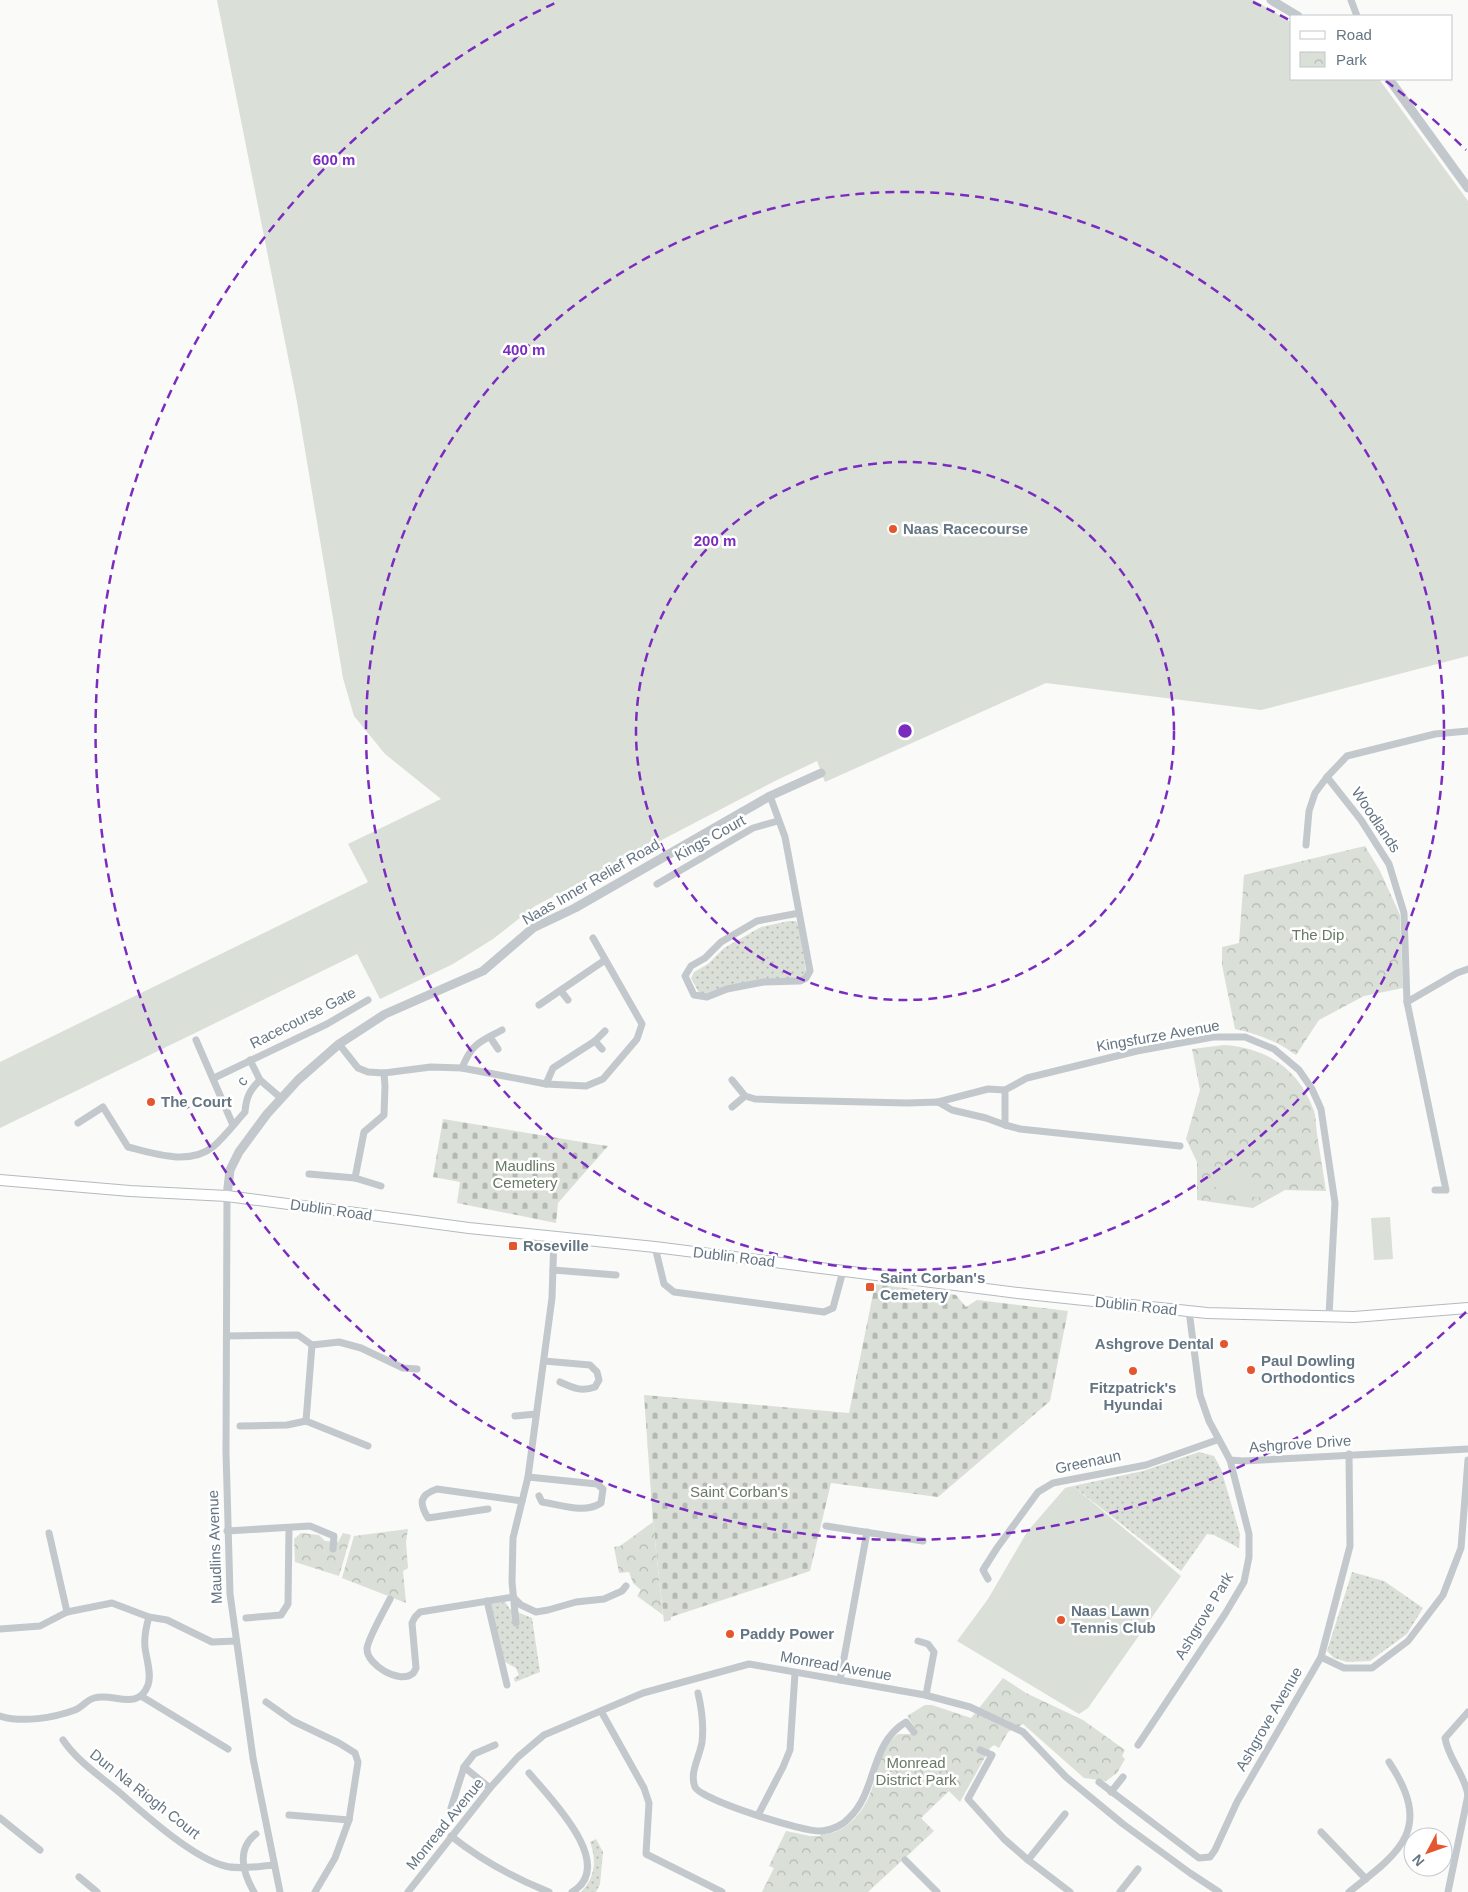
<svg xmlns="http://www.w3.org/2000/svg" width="1468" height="1892" viewBox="0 0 1468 1892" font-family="Helvetica,sans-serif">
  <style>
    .grass { fill: url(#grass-dots) }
    .cemetery { fill: url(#cemetery-stones) }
    .park { fill: url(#park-crowns) }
    .pitch { fill: #dadfd7 }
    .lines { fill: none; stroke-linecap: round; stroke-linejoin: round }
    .secondary-casing { stroke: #b3babf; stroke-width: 12 }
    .minor { stroke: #c3c8cc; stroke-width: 7 }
    .tertiary { stroke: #c3c8cc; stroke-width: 9 }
    .secondary { stroke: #fff; stroke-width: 10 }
    .ring { fill: none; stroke: #7b2cbf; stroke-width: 2.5; stroke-dasharray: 9 6 }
    .poi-dot { fill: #e4572e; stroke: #fff; stroke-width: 2 }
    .labels { text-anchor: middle; stroke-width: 5; stroke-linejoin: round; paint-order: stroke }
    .poi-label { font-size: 15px; font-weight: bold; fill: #657683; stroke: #fff; text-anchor: start }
    .street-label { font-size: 15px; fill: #657683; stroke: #fff }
    .park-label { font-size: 15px; fill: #687a64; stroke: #fff }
    .centre { fill: #7b2cbf; stroke: #fff; stroke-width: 2.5 }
    .ring-label { font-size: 15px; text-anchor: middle; font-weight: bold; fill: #7b2cbf; stroke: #fff; stroke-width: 5; stroke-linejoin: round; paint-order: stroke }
  </style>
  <defs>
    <pattern id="grass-dots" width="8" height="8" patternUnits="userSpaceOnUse" patternTransform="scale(1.25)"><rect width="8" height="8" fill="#dadfd7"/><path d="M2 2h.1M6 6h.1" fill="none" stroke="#b4b9b4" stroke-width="1.8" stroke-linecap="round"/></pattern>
    <pattern id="cemetery-stones" width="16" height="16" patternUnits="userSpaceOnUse" patternTransform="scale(1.25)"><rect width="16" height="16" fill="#dadfd7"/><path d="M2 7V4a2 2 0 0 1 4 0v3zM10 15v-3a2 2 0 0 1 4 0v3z" fill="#b4b9b4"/></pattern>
    <pattern id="park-crowns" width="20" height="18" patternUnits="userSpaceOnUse" patternTransform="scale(1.25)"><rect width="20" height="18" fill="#dadfd7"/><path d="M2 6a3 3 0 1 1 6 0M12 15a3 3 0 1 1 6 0" fill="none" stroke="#b4b9b4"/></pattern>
  </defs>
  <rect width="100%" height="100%" fill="#fafaf8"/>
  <g class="grass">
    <path d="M789,921H796L799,927L806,972L804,976L709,994L699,993L691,978L694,972L708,964L724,948L761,927Z"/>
    <path d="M1199,1452L1214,1456L1221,1469L1240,1534L1239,1548L1214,1535L1207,1534L1181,1571L1073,1486L1143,1471Z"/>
    <path d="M1352,1572L1384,1581L1423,1608L1407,1634L1370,1661L1347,1662L1334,1658L1327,1651Z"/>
    <path d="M505,1602L510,1609L532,1618L540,1672L515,1682L514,1678L519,1675L516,1668L505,1662L491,1604Z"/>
    <path d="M596,1839L603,1852L600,1884L596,1892H581C595,1878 597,1861 590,1842Z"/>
  </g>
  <g class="cemetery">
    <path d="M443,1119L594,1144L608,1146L558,1203L556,1223L457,1203L460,1182L433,1177Z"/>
    <path d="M875,1284L956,1295L966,1307L977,1300L1068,1311L1050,1401L938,1497L831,1483L810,1571L671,1617V1620L664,1622L653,1522L644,1395L849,1413Z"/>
  </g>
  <g class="park">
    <path d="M1365,846L1380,871L1400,915L1403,988L1364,996L1319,1020L1296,1055C1277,1041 1257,1034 1235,1029L1222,965V947L1239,943L1244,875Z"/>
    <path d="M1224,1045C1267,1048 1299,1069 1314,1111C1316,1118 1316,1127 1317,1134C1320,1153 1323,1172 1326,1191L1285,1190L1253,1208L1197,1200V1162L1186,1139L1200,1090L1192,1049Z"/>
    <path d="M653,1522V1523L663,1615L637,1596L641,1590L633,1583L629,1572L619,1573L614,1547L620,1546Z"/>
    <path d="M408,1529L406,1542L408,1568L403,1571L406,1603L342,1578L354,1536Z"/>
    <path d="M301,1533L319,1535L325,1541L338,1542L343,1533L351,1535L339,1576L295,1562L294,1539Z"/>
    <path d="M1003,1678L1026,1693L1083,1720L1125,1750L1122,1756L1125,1759L1117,1773L1106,1781L1084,1778L1023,1724L1008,1732L999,1748L994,1745L990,1748L960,1802L949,1791L921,1818L934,1831L868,1892H762L774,1868L769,1866L786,1831L810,1836H820L821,1834C844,1835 862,1814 870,1794C876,1779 878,1763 885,1749C888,1743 893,1738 898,1734H911L917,1730L907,1716L925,1705H932L971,1718Z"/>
  </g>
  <g class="pitch">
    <path d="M217,0H1254L1292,23V79H1379L1468,201V656L1261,710L1046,683L825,782L817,761L777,780L535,906L493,939L453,964L380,999L357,954L0,1128V1062L368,882L348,844L441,799L385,754L354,716L343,678L297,402Z"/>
    <path d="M1215,1168L1264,1180L1259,1198L1211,1186Z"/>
    <path d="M1390,1217L1393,1259L1374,1260L1371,1218Z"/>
    <path d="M1073,1486L1181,1576L1088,1708L1079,1714L957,1641L988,1599L1027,1532L1065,1488Z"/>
  </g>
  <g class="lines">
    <g class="secondary-casing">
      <path id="secondary" d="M0,1180L130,1191L227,1196L469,1228L655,1247L1018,1293L1207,1313L1354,1317L1468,1308"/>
    </g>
    <g class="minor">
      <path d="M1351,0L1357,16"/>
      <path d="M1327,777L1361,820L1389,864L1404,913L1407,1002L1446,1190H1435"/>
      <path d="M770,796L785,837L810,971L806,978L800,981L764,982L727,989L707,997L694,995L685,976L691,966L705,958L721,942L757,921L799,913"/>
      <path d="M1306,845L1309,811L1315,793L1327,777L1347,756L1435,734L1468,731"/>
      <path d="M657,884L753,828L778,821"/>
      <path d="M561,991L568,1000"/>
      <path d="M1407,1002L1457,973L1468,969"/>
      <path d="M539,1005L605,960"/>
      <path d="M490,1037L498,1049"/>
      <path d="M196,1040L233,1125"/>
      <path d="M595,1041L602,1049"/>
      <path d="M339,1044L358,1068L368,1072L384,1073L431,1067L462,1068L546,1084L586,1086L603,1079L637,1039L642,1024L593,938"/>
      <path d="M250,1060L260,1080L281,1098"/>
      <path d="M462,1068C472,1043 480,1042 502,1030"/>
      <path d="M214,1078L327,1024L368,1000"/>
      <path d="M546,1084L553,1068L595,1041L605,1031"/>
      <path d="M745,1096L755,1099L781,1100L907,1103L938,1102L952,1110L986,1118L1005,1125"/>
      <path d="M938,1102L988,1089L1005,1090"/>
      <path d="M732,1107L745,1096L732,1080"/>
      <path d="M78,1123L103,1107L128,1147C155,1154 190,1166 214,1146C225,1136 235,1123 245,1112C246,1097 250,1090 260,1080"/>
      <path d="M1180,1146L1020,1129L1005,1125V1090L1027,1078L1137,1051L1213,1037H1245L1274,1049L1299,1070L1312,1089L1321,1109L1335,1203L1329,1315"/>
      <path d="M309,1174L355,1178L381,1186"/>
      <path d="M355,1178L364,1132L384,1115L385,1086L384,1073"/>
      <path d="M227,1196L226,1452L230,1594L253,1758L280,1892"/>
      <path d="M655,1247L664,1284L674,1292L824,1312L833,1308L843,1271"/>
      <path d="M553,1270L616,1275"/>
      <path d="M227,1336L298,1335L312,1345L339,1342L361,1348L403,1368L417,1369"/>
      <path d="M312,1345L306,1421L368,1446"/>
      <path d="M544,1361L590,1365L597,1372L599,1380L595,1387C582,1392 573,1388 560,1382"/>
      <path d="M515,1416L536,1414"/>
      <path d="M240,1426L287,1425L306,1421"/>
      <path d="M1230,1460L1243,1461L1468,1449"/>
      <path d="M528,1477L597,1484L603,1489L601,1503C584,1514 562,1505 542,1502L539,1496"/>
      <path d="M488,1509L428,1518C419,1503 419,1495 437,1489L522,1501"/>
      <path d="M826,1526L923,1541"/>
      <path d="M227,1531L310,1526L334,1536L333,1549"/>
      <path d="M49,1533L67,1612"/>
      <path d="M988,1579L983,1570L997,1548L1038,1492L1053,1483L1146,1465L1217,1440"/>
      <path d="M390,1599C385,1609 367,1640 367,1649C367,1665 399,1684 412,1674C414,1673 415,1670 416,1668L412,1623L415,1617L420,1612L513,1597L521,1605L536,1612L548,1610L576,1602L604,1599L622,1591L626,1586"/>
      <path d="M487,1601L507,1685"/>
      <path d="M246,1618L281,1615L288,1604L289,1528"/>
      <path d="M516,1623L512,1582L513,1538L528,1477L552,1298L554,1237"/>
      <path d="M0,1629L40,1626L67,1612L112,1603L149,1617L167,1620L212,1642L236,1641"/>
      <path d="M918,1641L928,1644L934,1652L926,1695"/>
      <path d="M1321,1657L1344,1668H1372L1408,1641L1443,1595L1461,1548L1468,1460"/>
      <path d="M840,1680L867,1532"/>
      <path d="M698,1693C702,1710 704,1725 702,1742C700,1756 689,1773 695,1787C701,1800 806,1833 822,1831C832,1830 843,1825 849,1818C878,1790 869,1744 906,1722L914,1732"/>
      <path d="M141,1696L228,1749"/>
      <path d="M266,1702L293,1721L339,1743L355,1753L358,1762L349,1820L335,1858L315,1892"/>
      <path d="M601,1711L644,1788L649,1803L646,1854L722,1892"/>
      <path d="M1468,1712L1445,1738C1448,1758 1464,1773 1468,1795"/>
      <path d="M0,1716C23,1723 53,1718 75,1710C82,1707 87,1700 94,1698C113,1692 138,1712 148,1685C152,1674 146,1658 145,1647C144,1637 146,1627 149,1617"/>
      <path d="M63,1740C78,1762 99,1775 119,1792C144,1814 193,1858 225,1866C240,1870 259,1866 274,1865"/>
      <path d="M1138,1745L1225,1614L1244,1582L1249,1557V1534L1230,1460L1209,1421L1200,1395L1189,1311"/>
      <path d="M980,1750L992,1755L968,1799L1004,1839L1028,1860L1070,1892"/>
      <path d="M464,1767L474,1754L495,1745"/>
      <path d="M529,1773C549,1797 618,1865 572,1892"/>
      <path d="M1099,1782L1199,1858L1210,1857L1215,1850L1237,1802L1321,1657L1350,1546L1349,1454"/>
      <path d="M1111,1792L1123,1777"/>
      <path d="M451,1808L464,1767L490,1788"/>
      <path d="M289,1815L349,1820"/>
      <path d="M758,1815L783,1767L790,1750L795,1673"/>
      <path d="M0,1818L40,1850"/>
      <path d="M1321,1832L1366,1879"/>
      <path d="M451,1836C481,1860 514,1878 549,1892"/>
      <path d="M905,1860L937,1892"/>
      <path d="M1028,1860L1065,1814"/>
      <path d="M79,1877L97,1892"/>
      <path d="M254,1892C243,1873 236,1849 256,1834"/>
      <path d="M408,1892L490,1788L518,1757L544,1735L643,1693L749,1664L925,1695L970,1707L1023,1732L1066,1777L1123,1824L1190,1873L1219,1892"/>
      <path d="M1120,1892L1138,1869"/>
      <path d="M1349,1892C1402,1851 1433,1828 1389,1762"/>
      <path d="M1448,1892L1468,1795"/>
    </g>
    <g class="tertiary">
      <path d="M1271,0L1298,16"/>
      <path d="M1389,79L1468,188"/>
      <path d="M227,1196L230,1170L239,1152L267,1114L298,1080L339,1044L385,1014L483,971L533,928L575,908L770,796L821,773"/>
    </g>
    <use href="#secondary" class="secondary"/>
  </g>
  <g class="ring">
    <circle cx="905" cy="731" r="269"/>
    <circle cx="905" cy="731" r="539"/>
    <path d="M1466 1312A808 808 0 1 1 557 2M1253 2A808 808 0 0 1 1291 21M1386 81A808 808 0 0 1 1466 150"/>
  </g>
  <g class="poi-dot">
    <circle cx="893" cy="529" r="5"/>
    <circle cx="151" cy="1102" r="5"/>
    <rect x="508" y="1241" width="10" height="10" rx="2.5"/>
    <rect x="865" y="1282" width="10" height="10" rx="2.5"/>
    <circle cx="1224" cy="1344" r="5"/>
    <circle cx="1251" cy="1370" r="5"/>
    <circle cx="1133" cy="1371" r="5"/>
    <circle cx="1061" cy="1620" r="5"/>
    <circle cx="730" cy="1634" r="5"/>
  </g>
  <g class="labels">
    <g class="poi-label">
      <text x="903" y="534">Naas Racecourse</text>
      <text x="161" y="1107">The Court</text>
      <text x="523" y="1251">Roseville</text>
      <text x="880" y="1283">Saint Corban's<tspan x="880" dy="17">Cemetery</tspan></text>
      <text x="1214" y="1349" text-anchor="end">Ashgrove Dental</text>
      <text x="1261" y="1366">Paul Dowling<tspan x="1261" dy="17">Orthodontics</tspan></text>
      <text x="1133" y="1393" text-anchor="middle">Fitzpatrick's<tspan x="1133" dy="17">Hyundai</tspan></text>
      <text x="1071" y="1616">Naas Lawn<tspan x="1071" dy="17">Tennis Club</tspan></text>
      <text x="740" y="1639">Paddy Power</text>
    </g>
    <g class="street-label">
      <text transform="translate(1376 820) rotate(56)" y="5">Woodlands</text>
      <text transform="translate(710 838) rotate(-29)" y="5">Kings Court</text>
      <text transform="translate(591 882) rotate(-30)" y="5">Naas Inner Relief Road</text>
      <text transform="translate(303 1018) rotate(-27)" y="5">Racecourse Gate</text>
      <text transform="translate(1158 1036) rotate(-10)" y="5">Kingsfurze Avenue</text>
      <text transform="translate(242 1081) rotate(-52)" y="5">c</text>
      <text transform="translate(331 1210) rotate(8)" y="5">Dublin Road</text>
      <text transform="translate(734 1257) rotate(7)" y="5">Dublin Road</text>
      <text transform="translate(1136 1306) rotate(6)" y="5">Dublin Road</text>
      <text transform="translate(1300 1444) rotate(-4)" y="5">Ashgrove Drive</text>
      <text transform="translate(1088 1462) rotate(-12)" y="5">Greenaun</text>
      <text transform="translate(215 1547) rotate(-92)" y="5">Maudlins Avenue</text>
      <text transform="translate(1204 1616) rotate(-59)" y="5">Ashgrove Park</text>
      <text transform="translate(836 1666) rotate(10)" y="5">Monread Avenue</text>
      <text transform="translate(1269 1719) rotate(-60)" y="5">Ashgrove Avenue</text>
      <text transform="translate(145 1794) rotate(38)" y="5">Dun Na Riogh Court</text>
      <text transform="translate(445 1824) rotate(-51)" y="5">Monread Avenue</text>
    </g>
    <g class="park-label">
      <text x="1318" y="940">The Dip</text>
      <text x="525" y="1171">Maudlins<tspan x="525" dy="17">Cemetery</tspan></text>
      <text x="739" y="1497">Saint Corban's</text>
      <text x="916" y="1768">Monread<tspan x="916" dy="17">District Park</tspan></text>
    </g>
  </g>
  <circle cx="905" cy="731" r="8" class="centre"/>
  <g class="ring-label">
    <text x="334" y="165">600 m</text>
    <text x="524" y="355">400 m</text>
    <text x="715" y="546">200 m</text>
  </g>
  <rect x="1290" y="15" width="162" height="65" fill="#ffffff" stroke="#c1c8cd"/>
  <rect x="1300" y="31" width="25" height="8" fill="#ffffff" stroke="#c1c8cd"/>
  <text x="1336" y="40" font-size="15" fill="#657683">Road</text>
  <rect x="1300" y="52" width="25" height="15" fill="url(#park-crowns)" stroke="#c1c8cd"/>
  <text x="1336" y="65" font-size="15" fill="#657683">Park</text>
  <g transform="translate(1428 1852) rotate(229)"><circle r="24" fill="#ffffff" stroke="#c1c8cd"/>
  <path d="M0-4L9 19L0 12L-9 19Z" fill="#e4572e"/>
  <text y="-8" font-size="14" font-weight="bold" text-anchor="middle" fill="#657683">N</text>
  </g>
</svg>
